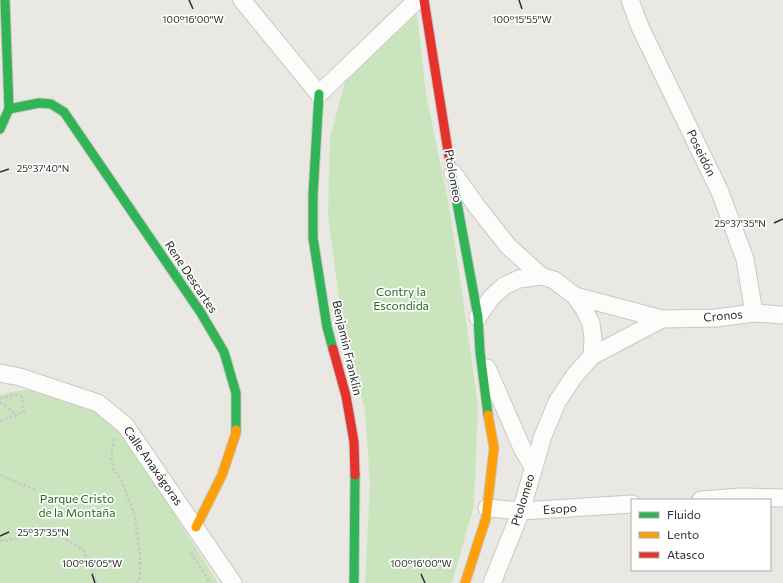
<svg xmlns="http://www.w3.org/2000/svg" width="783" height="583" viewBox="0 0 783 583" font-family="Commissioner,sans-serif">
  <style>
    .green { fill: #cae5bd }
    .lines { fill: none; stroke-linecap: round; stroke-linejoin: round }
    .street-casing { stroke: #c8c7c7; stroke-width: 19 }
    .fast-casing { stroke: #c8c7c7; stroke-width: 11 }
    .slow-casing { stroke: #c8c7c7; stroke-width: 11 }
    .jam-casing { stroke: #c8c7c7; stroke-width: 11 }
    .path { stroke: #c8c8c7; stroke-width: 2.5; stroke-dasharray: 3 2; stroke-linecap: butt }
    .street { stroke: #fcfcfb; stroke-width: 17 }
    .fast { stroke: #30b455; stroke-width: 9 }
    .slow { stroke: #ff9f0a; stroke-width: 9 }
    .jam { stroke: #e5322d; stroke-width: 9 }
    .ticks { fill: none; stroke: #2c2c2c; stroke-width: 1.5 }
    .labels { text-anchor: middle; stroke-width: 3.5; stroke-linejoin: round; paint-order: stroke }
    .street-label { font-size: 12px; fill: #2c2c2c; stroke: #fff }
    .park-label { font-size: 12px; fill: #26691d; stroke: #fff }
    .ticks-label { font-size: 10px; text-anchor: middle; fill: #2c2c2c; stroke: #fff; stroke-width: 3.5; stroke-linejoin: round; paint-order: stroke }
  </style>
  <rect width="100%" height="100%" fill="#eae8e2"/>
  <g class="green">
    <path d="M417,13L426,94L448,201L461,285L478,405L474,506L452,583H365L370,483L365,411L341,313L328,216L330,137L346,78Z"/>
    <path d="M32,389L91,404L121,430L218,583H0V395L10,392Z"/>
  </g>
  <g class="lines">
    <g class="street-casing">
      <g id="street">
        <path d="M242,0L319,94L417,0"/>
        <path d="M630,0L640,27L720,192L745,259L754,313"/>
        <path d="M453,173L478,208L508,246L541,276"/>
        <path d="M575,296L662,319L716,318L754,313L783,315"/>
        <path d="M478,317L491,298L504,286L519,279L541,276L554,280L575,296L584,309L591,323L593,339L592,356L575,375L557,402L543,436L521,511L492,583"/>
        <path d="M592,356L662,319"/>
        <path d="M487,368L523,450L533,467"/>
        <path d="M0,373L20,377L98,403L125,425L233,583"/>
        <path d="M701,500L741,497L783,498"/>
        <path d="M487,508L521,511L632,504"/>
      </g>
    </g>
    <g class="fast-casing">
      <g id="fast">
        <path d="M319,94L313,195V238L327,327L333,349"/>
        <path d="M9,109L39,103L51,104L64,112L201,313L224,352L236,393V430"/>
        <path d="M0,129L9,109L5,0"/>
        <path d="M451,170L478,317L480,352L488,415"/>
        <path d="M354,583L355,475"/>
      </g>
    </g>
    <g class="slow-casing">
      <g id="slow">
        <path d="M196,527L222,475L236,433V430"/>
        <path d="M465,583L486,518L494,448L488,415"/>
      </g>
    </g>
    <g class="jam-casing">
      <g id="jam">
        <path d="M424,0L451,170"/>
        <path d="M333,349L346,396L354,442L355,475"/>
      </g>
    </g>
    <g class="path">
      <path d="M0,398L19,394"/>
      <path d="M0,402L17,415"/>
      <path d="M0,421L24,412L21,394"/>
      <path d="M114,438L111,458L113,469L121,479L134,514L140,553V578L138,583"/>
      <path d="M0,475L37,491"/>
      <path d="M0,540L6,541L47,529L83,549L97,583"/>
      <path d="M191,553L210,583"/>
    </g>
    <use href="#street" class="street"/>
    <use href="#fast" class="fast"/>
    <use href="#slow" class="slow"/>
    <use href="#jam" class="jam"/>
  </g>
  <path class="ticks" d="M189,0L193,9M519,0L522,9M0,172L9,169M774,223L783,219M0,536L9,532M92,574L95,583M421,574L425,583"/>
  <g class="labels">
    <g class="street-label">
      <text transform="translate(701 153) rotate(64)" y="4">Poseidón</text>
      <text transform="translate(453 176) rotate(80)" y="4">Ptolomeo</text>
      <text transform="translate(191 277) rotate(56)" y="4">Rene Descartes</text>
      <text transform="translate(723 316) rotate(-5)" y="4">Cronos</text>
      <text transform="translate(347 348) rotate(77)" y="4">Benjamin Franklin</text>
      <text transform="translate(153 466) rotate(55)" y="4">Calle Anaxágoras</text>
      <text transform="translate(523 500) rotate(-73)" y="4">Ptolomeo</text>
      <text transform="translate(560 509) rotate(-4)" y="4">Esopo</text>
    </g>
    <g class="park-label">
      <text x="401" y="296">Contry la<tspan x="401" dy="14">Escondida</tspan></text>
      <text x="77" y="503">Parque Cristo<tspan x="77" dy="14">de la Montaña</tspan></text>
    </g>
  </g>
  <g class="ticks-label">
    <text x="193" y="23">100°16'00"W</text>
    <text x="522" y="23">100°15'55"W</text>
    <text x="43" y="172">25°37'40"N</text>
    <text x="740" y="227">25°37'35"N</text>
    <text x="43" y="536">25°37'35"N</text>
    <text x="92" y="567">100°16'05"W</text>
    <text x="421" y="567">100°16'00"W</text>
  </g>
  <rect x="631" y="499" width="140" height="72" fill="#ffffff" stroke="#ababab"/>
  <rect x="639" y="512" width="20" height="6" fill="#30b455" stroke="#ababab"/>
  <text x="667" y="519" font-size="12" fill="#2c2c2c">Fluido</text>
  <rect x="639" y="532" width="20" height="6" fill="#ff9f0a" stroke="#ababab"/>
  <text x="667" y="539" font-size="12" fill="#2c2c2c">Lento</text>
  <rect x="639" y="552" width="20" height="6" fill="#e5322d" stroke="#ababab"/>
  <text x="667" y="559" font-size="12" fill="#2c2c2c">Atasco</text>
</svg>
